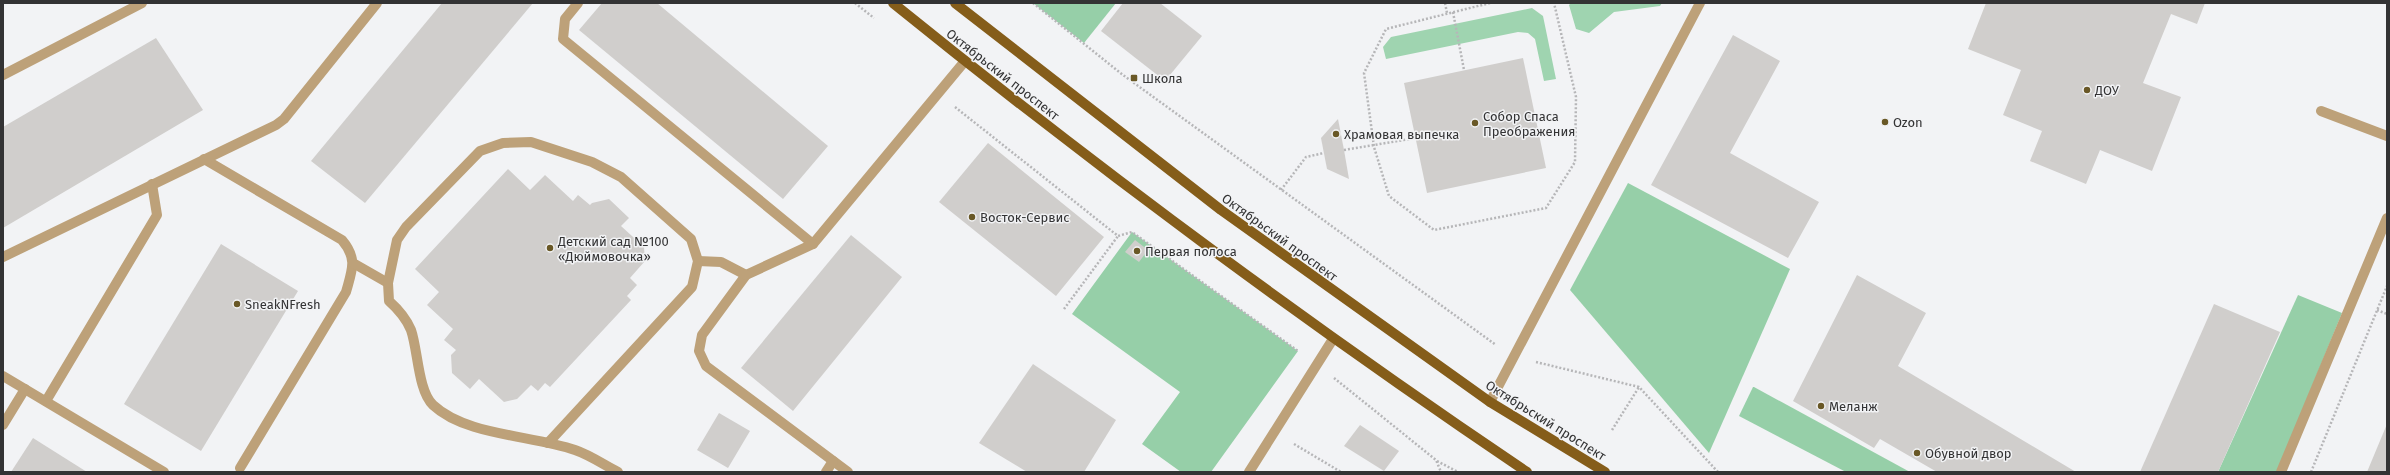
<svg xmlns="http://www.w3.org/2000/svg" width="2390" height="475" viewBox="0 0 2390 475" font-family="'Fira Sans',sans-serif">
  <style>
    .green { fill: #9fd4b0 }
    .forest { fill: #96cfa8 }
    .building { fill: #d0cecc }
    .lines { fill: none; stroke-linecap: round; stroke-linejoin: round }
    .path { stroke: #b6b6b8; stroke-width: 2.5; stroke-dasharray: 2 2; stroke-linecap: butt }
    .service { stroke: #bda179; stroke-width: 10 }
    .minor { stroke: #bda179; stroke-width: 10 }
    .primary { stroke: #855d1a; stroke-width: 10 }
    .poi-dot { fill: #695826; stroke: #f2f3f5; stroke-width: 1.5 }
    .labels { text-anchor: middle; stroke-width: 3; stroke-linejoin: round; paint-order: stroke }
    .street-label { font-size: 13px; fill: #333334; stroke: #f2f3f5 }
    .poi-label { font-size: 13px; fill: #333334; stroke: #f2f3f5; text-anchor: start }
  </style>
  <rect width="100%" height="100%" fill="#f2f3f5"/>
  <g class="green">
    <path d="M1571,3H1662L1660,6L1614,12L1589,33L1576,29L1569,5Z"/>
    <path d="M1532,8L1543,16L1556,79L1544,81L1535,39L1528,33L1518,32L1386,59L1383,47L1391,37Z"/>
  </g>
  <g class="forest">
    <path d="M1033,3H1116L1084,43Z"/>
    <path d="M1628,183L1790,269L1709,453L1570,290Z"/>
    <path d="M1132,232L1298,351L1211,472H1181L1142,444L1180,392L1072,314Z"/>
    <path d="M2298,295L2342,313L2277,472H2218Z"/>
    <path d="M1753,387H1754L1910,472H1846L1739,416Z"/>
  </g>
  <g class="building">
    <path d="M442,3H533L365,203L311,161Z"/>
    <path d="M602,3H657L828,146L783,199L579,30Z"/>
    <path d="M1123,3H1160L1202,36L1165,81L1101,31Z"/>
    <path d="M1986,3H2205L2197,24L2171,14L2143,83L2181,97L2152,171L2100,150L2086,184L2030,161L2042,131L2003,115L2021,70L1968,49Z"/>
    <path d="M1733,35L1780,61L1730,153L1819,202L1788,258L1651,185Z"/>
    <path d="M156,38L203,110L3,228V127Z"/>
    <path d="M1523,58L1546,168L1427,193L1404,83Z"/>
    <path d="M1338,119L1344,150L1349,179L1327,169L1321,138Z"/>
    <path d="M988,143L1104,237L1056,296L939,202Z"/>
    <path d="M508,169L530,190L545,175L573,201L578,195L590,205L592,203L609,199L629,218L621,226L644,247L645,261L630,278L637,285L627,296L631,300L550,387L545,383L538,391L531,385L517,399L504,402L479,379L470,389L452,373L451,355L456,350L444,340L453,329L427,305L439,292L415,269Z"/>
    <path d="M851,235L902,277L793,411L741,368Z"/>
    <path d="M1135,240L1148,250L1139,262L1125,252Z"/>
    <path d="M221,244L298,291L201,451L124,404Z"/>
    <path d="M1857,275L1926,313L1898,366L2076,472H1937L1880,439L1874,448L1793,401Z"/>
    <path d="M2214,304L2280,332L2218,472H2140Z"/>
    <path d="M1033,364L1116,420L1084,472H1027L979,443Z"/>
    <path d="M719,413L750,431L728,468L697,450Z"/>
    <path d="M2387,424V472H2367Z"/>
    <path d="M1360,425L1399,451L1384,471L1344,446Z"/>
    <path d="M33,438L87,472H11Z"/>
  </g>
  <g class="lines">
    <g class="path">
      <path d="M855,3L874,18"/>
      <path d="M1033,3L1123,75L1496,345"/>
      <path d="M1445,3L1447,13"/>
      <path d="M1490,3L1386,29L1364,73L1374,147L1389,196L1434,230L1546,208L1575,162L1576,97L1554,3"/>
      <path d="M1453,12L1464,70"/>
      <path d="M955,107L1118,236L1132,232L1298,351"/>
      <path d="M1344,150L1416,138"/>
      <path d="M1281,190L1306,157L1324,153"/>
      <path d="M1064,309L1118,236"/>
      <path d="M2377,310L2387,314"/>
      <path d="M1536,362L1639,387L1718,472"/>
      <path d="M1334,378L1436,460L1441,472"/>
      <path d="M1612,430L1639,387"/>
      <path d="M1294,444L1341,472"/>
      <path d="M1437,461L1458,472"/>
      <path d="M2311,472L2387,286"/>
    </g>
    <g class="service">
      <path d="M578,3L565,19L563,39L813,244L965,61"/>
      <path d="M3,75L142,3"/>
      <path d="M2321,111L2387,136"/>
      <path d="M204,159L342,240C358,259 352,270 346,292L240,468"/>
      <path d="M813,244L746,275L702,335L699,351L706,366L848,472"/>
      <path d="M3,257L276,125L284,119L377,3"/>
      <path d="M698,261L721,262L746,275"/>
      <path d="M353,263L388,283L389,301C398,309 406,318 411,330C418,350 418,391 433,405C466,436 533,435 575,450C590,455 604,465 618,472"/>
      <path d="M388,283L397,240L406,227L480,151L503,143L531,142L592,162L621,177L691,239L698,261L692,287L548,443"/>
      <path d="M3,376L164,472"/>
      <path d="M46,401L157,215L152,184"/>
      <path d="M3,425L25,389"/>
      <path d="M826,472L833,461"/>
    </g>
    <g class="minor">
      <path d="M1490,402L1700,3"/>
      <path d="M1249,472L1333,339"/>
      <path d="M2281,472L2387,218"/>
    </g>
    <g class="primary">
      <path d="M893,3C1097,168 1309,325 1527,472"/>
      <path d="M955,3L1221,210L1490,402L1605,472"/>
    </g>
  </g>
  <g class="poi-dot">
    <rect x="1130" y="74" width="8" height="8" rx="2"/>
    <circle cx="2087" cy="90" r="4"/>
    <circle cx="1885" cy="122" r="4"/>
    <circle cx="1475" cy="123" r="4"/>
    <circle cx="1336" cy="134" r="4"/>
    <circle cx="972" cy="217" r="4"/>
    <circle cx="550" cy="248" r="4"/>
    <circle cx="1137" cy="251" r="4"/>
    <circle cx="237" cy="304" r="4"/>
    <circle cx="1821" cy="406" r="4"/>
    <circle cx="1917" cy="453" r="4"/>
  </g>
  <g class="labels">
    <g class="street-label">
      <text transform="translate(1003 74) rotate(38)" y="5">Октябрьский проспект</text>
      <text transform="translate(1280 237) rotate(36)" y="5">Октябрьский проспект</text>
      <text transform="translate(1546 420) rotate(32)" y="5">Октябрьский проспект</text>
    </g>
    <g class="poi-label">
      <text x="1142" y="83">Школа</text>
      <text x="2095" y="95">ДОУ</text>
      <text x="1483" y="121">Собор Спаса<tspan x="1483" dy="15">Преображения</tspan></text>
      <text x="1893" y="127">Ozon</text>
      <text x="1344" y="139">Храмовая выпечка</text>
      <text x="980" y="222">Восток-Сервис</text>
      <text x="558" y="246">Детский сад №100<tspan x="558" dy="15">«Дюймовочка»</tspan></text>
      <text x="1145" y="256">Первая полоса</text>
      <text x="245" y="309">SneakNFresh</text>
      <text x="1829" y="411">Меланж</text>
      <text x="1925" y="458">Обувной двор</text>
    </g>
  </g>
  <rect width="2390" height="475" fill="none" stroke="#333334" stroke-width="8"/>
</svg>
